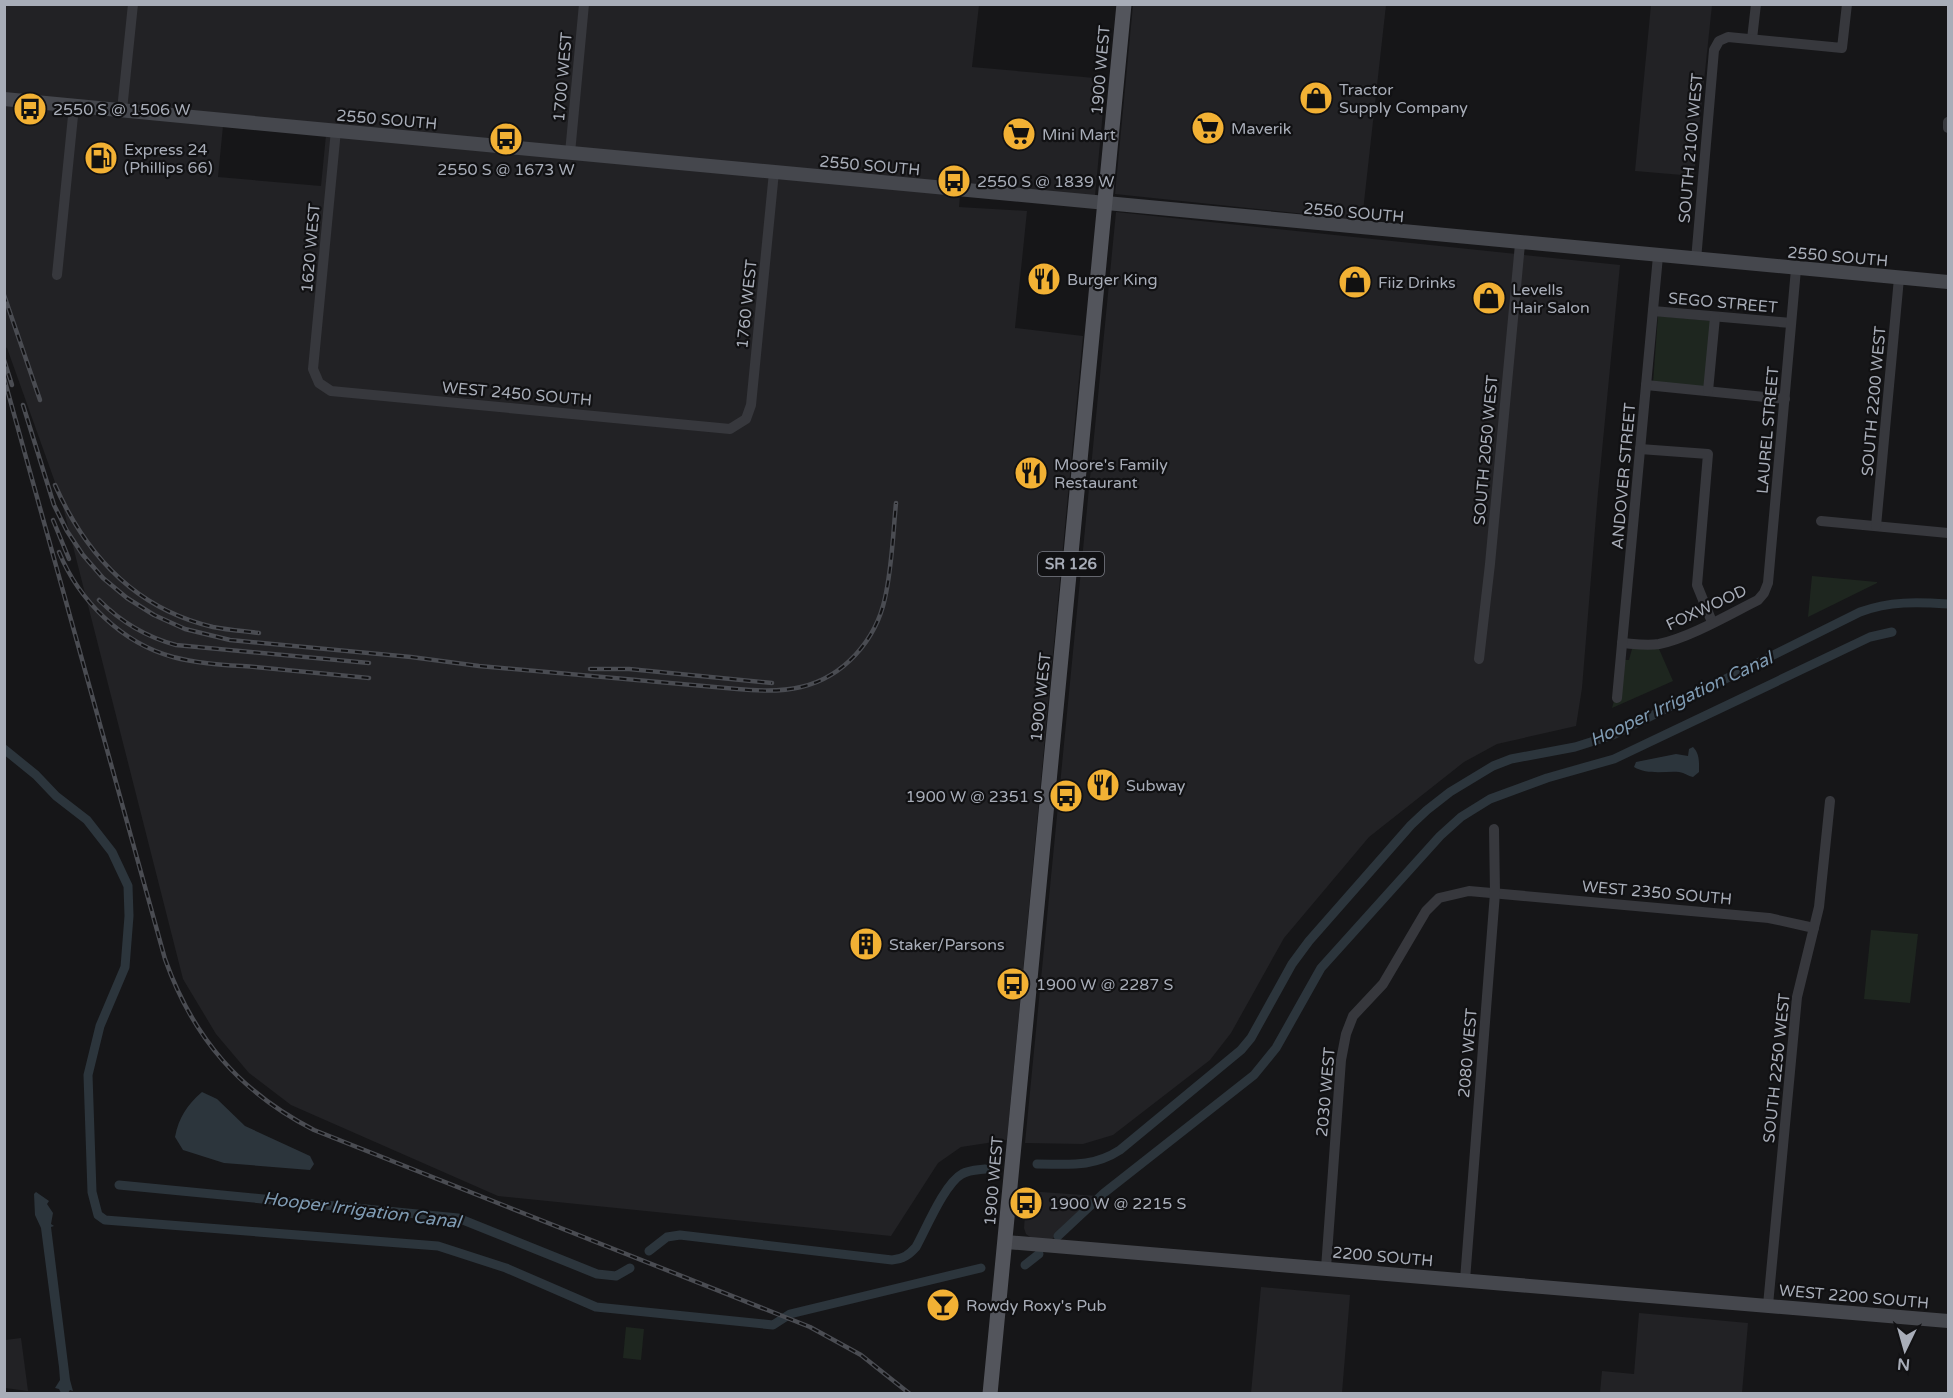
<svg xmlns="http://www.w3.org/2000/svg" width="1953" height="1398" viewBox="0 0 1953 1398" font-family="'Varela Round',sans-serif">
  <style>
    .built { fill: #222225; fill-rule: evenodd }
    .green { fill: #1e261f }
    .water { fill: #2c353c }
    .lines { fill: none; stroke-linecap: round; stroke-linejoin: round }
    .canal { stroke: #2c353c; stroke-width: 9 }
    .street { stroke: #37383d; stroke-width: 10 }
    .secondary { stroke: #45474d; stroke-width: 14 }
    .primary { stroke: #53555c; stroke-width: 15 }
    .rail-casing { stroke: #4a4c52; stroke-width: 4.5 }
    .rail { stroke: #111113; stroke-width: 2; stroke-dasharray: 7; stroke-linecap: butt }
    .labels { text-anchor: middle; stroke-width: 4.5; stroke-linejoin: round; paint-order: stroke }
    .shield { fill: #111113; stroke: #7b7e86; stroke-width: 1.5 }
    .shield-label { font-size: 15px; font-weight: bold; fill: #a8adb8 }
    .street-label { font-size: 16px; fill: #a8adb8; stroke: #111113 }
    .poi-label { font-size: 16px; fill: #a8adb8; stroke: #111113; text-anchor: start }
    .water-label { font-size: 18px; font-style: italic; fill: #7f9bb3; stroke: #111113 }
  </style>
  <rect width="100%" height="100%" fill="#161618"/>
  <g class="built">
    <path d="M4,5H979L972,67L1106,79L1095,196L961,184L959,207L1027,211L1015,328L1083,336L1007,1140L961,1147L938,1163L891,1236L498,1196L291,1105L249,1073L216,1034L183,979L61,499L7,348L5,347ZM223,126L326,135L321,186L218,177Z"/>
    <path d="M1133,5H1386L1362,220L1115,194Z"/>
    <path d="M1651,5H1712L1694,176L1635,171Z"/>
    <path d="M1116,212L1620,265L1598,492L1582,688L1576,726L1497,744L1464,762L1369,837L1284,938L1231,1033L1210,1060L1113,1135L1083,1144L1025,1143Z"/>
    <path d="M1027,1191L1098,1196L1051,1240L1033,1239L1026,1234L1024,1228Z"/>
    <path d="M1261,1287L1350,1295L1342,1393H1251Z"/>
    <path d="M1639,1313L1748,1323L1742,1393H1600L1602,1371L1634,1374Z"/>
    <path d="M21,1338L28,1391L5,1388V1340Z"/>
  </g>
  <g class="green">
    <path d="M1658,316L1712,321L1706,387L1653,383Z"/>
    <path d="M1812,576L1877,582V583L1808,617Z"/>
    <path d="M1632,649H1659L1673,681L1612,708L1625,660H1629Z"/>
    <path d="M1871,930L1918,934L1910,1003L1864,999Z"/>
    <path d="M626,1327L644,1329L641,1360L623,1358Z"/>
  </g>
  <g class="water">
    <path d="M1693,747C1700,754 1699,763 1699,772L1693,777C1688,776 1685,773 1679,772C1665,771 1647,775 1634,767L1636,762L1676,754L1688,756L1689,749Z"/>
    <path d="M202,1092L217,1099L245,1126L310,1156L314,1164L310,1170L224,1163L183,1150L175,1137C179,1117 187,1105 202,1092Z"/>
    <path d="M36,1192L49,1201L47,1204L53,1213L51,1224L54,1226L51,1227L70,1380L73,1391L70,1390L68,1393H61L59,1389L55,1388L60,1380L59,1367L41,1228L35,1215L34,1194Z"/>
  </g>
  <g class="lines">
    <g class="canal">
      <path d="M4,749L36,775L56,796L87,820L112,852L128,886L129,916L125,967L100,1026L88,1075L92,1192L98,1215L105,1220L438,1246L506,1268L596,1307L773,1325L790,1314L981,1268"/>
      <path d="M1037,1164C1068,1164 1092,1168 1120,1150L1241,1050L1251,1038L1292,964L1309,941L1411,825L1427,810L1450,792L1493,766L1511,759L1575,747L1613,735L1860,612C1890,601 1917,602 1948,604"/>
      <path d="M119,1185L458,1218L597,1274L616,1276L630,1268"/>
      <path d="M1058,1236L1104,1193L1254,1075L1276,1048L1321,968L1440,836L1461,817L1490,799L1547,778L1614,759L1870,637L1892,632"/>
      <path d="M649,1251L667,1237L680,1235L892,1260C903,1259 909,1255 916,1247C926,1229 945,1183 962,1174C969,1170 977,1170 985,1169"/>
      <path d="M1025,1265L1039,1254"/>
    </g>
    <g class="street">
      <path d="M1752,39L1756,4"/>
      <path d="M122,110L133,4"/>
      <path d="M1948,122V128"/>
      <path d="M336,130L313,369L319,383L331,391L730,429L746,419L751,405L774,172"/>
      <path d="M570,153L584,4"/>
      <path d="M1696,260L1714,50L1719,41L1728,37L1842,48L1847,4"/>
      <path d="M57,275L74,106"/>
      <path d="M1653,311L1791,323"/>
      <path d="M1646,385L1785,399"/>
      <path d="M1708,391L1715,317"/>
      <path d="M1640,449L1708,454L1697,585L1712,622"/>
      <path d="M1821,521L1948,533"/>
      <path d="M1876,526L1899,278"/>
      <path d="M1622,643C1635,644 1647,646 1659,644C1689,638 1730,614 1758,600L1764,593L1768,583L1796,269"/>
      <path d="M1479,659L1490,564L1520,244"/>
      <path d="M1617,698L1658,256"/>
      <path d="M1326,1268L1341,1060L1346,1034L1353,1016L1383,984L1426,911L1439,898L1469,891L1769,918L1814,928"/>
      <path d="M1465,1280L1495,893L1494,829"/>
      <path d="M1768,1305L1797,997L1819,907L1830,801"/>
    </g>
    <g class="secondary">
      <path d="M4,99C652,161 1300,224 1948,282"/>
      <path d="M1006,1242L1948,1321"/>
    </g>
    <path class="primary" d="M990,1394L1124,4"/>
    <g class="rail-casing">
      <g id="rail">
        <path d="M4,295L40,400"/>
        <path d="M4,360L12,385"/>
        <path d="M4,378L165,959C193,1038 240,1092 314,1130L810,1327L861,1355L910,1394"/>
        <path d="M23,405L54,505L67,531L83,555L103,578L127,598L154,615L185,629L230,640L411,657L479,666L737,689C758,691 781,692 801,687C844,677 876,640 885,598C892,567 893,534 896,503"/>
        <path d="M55,485C86,555 136,609 213,627C228,630 243,631 259,633"/>
        <path d="M53,520L69,559"/>
        <path d="M59,552C79,601 122,643 173,657C199,664 228,665 255,667C293,671 331,674 369,678"/>
        <path d="M99,600C121,622 146,637 176,645L369,663"/>
        <path d="M590,669H629L772,683"/>
      </g>
    </g>
    <use href="#rail" class="rail"/>
  </g>
  <defs>
    <g id="shop-disc" transform="scale(1.725)"><circle r="9.5" fill="#f2b134" stroke="#111113"/><path d="M-5-2.5h2.3a2.7 3.5 0 0 1 5.4 0H5L5.5 6h-11ZM-1.5-2.5h3a1.5 2.3 0 0 0-3 0Z" fill="#111"/></g>
    <g id="bus-disc" transform="scale(1.725)"><circle r="9.5" fill="#f2b134" stroke="#111113"/><path d="M-5-6H5V4H4V6H2V4H-2V6H-4V4H-5ZM-3.5-4V0h7V-4ZM-3.5 1.2v1.5H-2V1.2ZM2 1.2v1.5H3.5V1.2Z" fill="#111"/></g>
    <g id="supermarket-disc" transform="scale(1.725)"><circle r="9.5" fill="#f2b134" stroke="#111113"/><path d="M-6-5.5h2.5l.6 2H6L4.5 2H-2.5L-4.4-4H-6ZM-1.5 3.2a1.3 1.3 0 1 0 .1 0ZM3 3.2a1.3 1.3 0 1 0 .1 0Z" fill="#111"/></g>
    <g id="fuel-disc" transform="scale(1.725)"><circle r="9.5" fill="#f2b134" stroke="#111113"/><path d="M-5.5-6h7V0h2V4h1.3V-2.5L3-4.5l.8-.8L6-3V5H2.5V1h-1V6h-7ZM-4.2-4.7v3.2H.2V-4.7Z" fill="#111"/></g>
    <g id="restaurant-disc" transform="scale(1.725)"><circle r="9.5" fill="#f2b134" stroke="#111113"/><path d="M-5-6h1v4h1v-4h1v4h1v-4h1v5L-1.5 .5V6h-2V.5L-5-1ZM5-6V6H3V1.5H1.5Q1.5-4 5-6Z" fill="#111"/></g>
    <g id="building-disc" transform="scale(1.725)"><circle r="9.5" fill="#f2b134" stroke="#111113"/><path d="M-4-6H4V6H1V3H-1V6H-4ZM-2.5-4.3h1.7v1.8h-1.7ZM.8-4.3h1.7v1.8H.8ZM-2.5-1h1.7V.8h-1.7ZM.8-1h1.7V.8H.8Z" fill="#111"/></g>
    <g id="bar-disc" transform="scale(1.725)"><circle r="9.5" fill="#f2b134" stroke="#111113"/><path d="M-6-5H6L.8 .8V4.5H3.5V6h-7V4.5H-.8V.8Z" fill="#111"/></g>
  </defs>
  <g fill-rule="evenodd">
    <use href="#shop-disc" x="1316" y="98"/>
    <use href="#bus-disc" x="30" y="109"/>
    <use href="#supermarket-disc" x="1208" y="128"/>
    <use href="#supermarket-disc" x="1019" y="134"/>
    <use href="#bus-disc" x="506" y="139"/>
    <use href="#fuel-disc" x="101" y="158"/>
    <use href="#bus-disc" x="954" y="181"/>
    <use href="#restaurant-disc" x="1044" y="279"/>
    <use href="#shop-disc" x="1355" y="282"/>
    <use href="#shop-disc" x="1489" y="298"/>
    <use href="#restaurant-disc" x="1031" y="473"/>
    <use href="#restaurant-disc" x="1103" y="785"/>
    <use href="#bus-disc" x="1066" y="796"/>
    <use href="#building-disc" x="866" y="944"/>
    <use href="#bus-disc" x="1013" y="984"/>
    <use href="#bus-disc" x="1026" y="1203"/>
    <use href="#bar-disc" x="943" y="1305"/>
  </g>
  <g class="labels">
    <rect class="shield" x="1038" y="552" width="66" height="24" rx="4.5"/>
    <g class="shield-label">
      <text x="1071" y="569">SR 126</text>
    </g>
    <g class="street-label">
      <text transform="translate(1100 70) rotate(-85)" y="6">1900 WEST</text>
      <text transform="translate(562 77) rotate(-85)" y="6">1700 WEST</text>
      <text transform="translate(387 119) rotate(5)" y="6">2550 SOUTH</text>
      <text transform="translate(1690 148) rotate(-85)" y="6">SOUTH 2100 WEST</text>
      <text transform="translate(870 165) rotate(5)" y="6">2550 SOUTH</text>
      <text transform="translate(1354 212) rotate(5)" y="6">2550 SOUTH</text>
      <text transform="translate(310 248) rotate(-85)" y="6">1620 WEST</text>
      <text transform="translate(1838 256) rotate(5)" y="6">2550 SOUTH</text>
      <text transform="translate(1723 302) rotate(5)" y="6">SEGO STREET</text>
      <text transform="translate(746 304) rotate(-84)" y="6">1760 WEST</text>
      <text transform="translate(517 393) rotate(5)" y="6">WEST 2450 SOUTH</text>
      <text transform="translate(1873 401) rotate(-85)" y="6">SOUTH 2200 WEST</text>
      <text transform="translate(1767 430) rotate(-85)" y="6">LAUREL STREET</text>
      <text transform="translate(1485 450) rotate(-85)" y="6">SOUTH 2050 WEST</text>
      <text transform="translate(1623 476) rotate(-85)" y="6">ANDOVER STREET</text>
      <text transform="translate(1706 607) rotate(-25)" y="6">FOXWOOD</text>
      <text transform="translate(1040 697) rotate(-84)" y="6">1900 WEST</text>
      <text transform="translate(1657 892) rotate(5)" y="6">WEST 2350 SOUTH</text>
      <text transform="translate(1467 1053) rotate(-85)" y="6">2080 WEST</text>
      <text transform="translate(1776 1068) rotate(-84)" y="6">SOUTH 2250 WEST</text>
      <text transform="translate(1325 1092) rotate(-85)" y="6">2030 WEST</text>
      <text transform="translate(993 1181) rotate(-85)" y="6">1900 WEST</text>
      <text transform="translate(1383 1256) rotate(5)" y="6">2200 SOUTH</text>
      <text transform="translate(1854 1296) rotate(5)" y="6">WEST 2200 SOUTH</text>
    </g>
    <g class="poi-label">
      <text x="1339" y="95">Tractor<tspan x="1339" dy="18">Supply Company</tspan></text>
      <text x="53" y="115">2550 S @ 1506 W</text>
      <text x="1231" y="134">Maverik</text>
      <text x="1042" y="140">Mini Mart</text>
      <text x="124" y="155">Express 24<tspan x="124" dy="18">(Phillips 66)</tspan></text>
      <text x="506" y="175" text-anchor="middle">2550 S @ 1673 W</text>
      <text x="977" y="187">2550 S @ 1839 W</text>
      <text x="1067" y="285">Burger King</text>
      <text x="1378" y="288">Fiiz Drinks</text>
      <text x="1512" y="295">Levells<tspan x="1512" dy="18">Hair Salon</tspan></text>
      <text x="1054" y="470">Moore's Family<tspan x="1054" dy="18">Restaurant</tspan></text>
      <text x="1126" y="791">Subway</text>
      <text x="1043" y="802" text-anchor="end">1900 W @ 2351 S</text>
      <text x="889" y="950">Staker/Parsons</text>
      <text x="1036" y="990">1900 W @ 2287 S</text>
      <text x="1049" y="1209">1900 W @ 2215 S</text>
      <text x="966" y="1311">Rowdy Roxy's Pub</text>
    </g>
    <g class="water-label">
      <text transform="translate(1681 699) rotate(-25)" y="6">Hooper Irrigation Canal</text>
      <text transform="translate(362 1210) rotate(7)" y="6">Hooper Irrigation Canal</text>
    </g>
  </g>
  <rect width="1953" height="1398" fill="none" stroke="#a8adb8" stroke-width="12"/>
  <g transform="translate(1905 1350) rotate(185)" stroke="#111113" stroke-width="4.5" paint-order="stroke">
  <path d="M0-4.5L10 22L0 15L-10 22Z" fill="#a8adb8"/>
  <text y="-9" font-size="16" font-weight="bold" text-anchor="middle" fill="#a8adb8">N</text>
  </g>
</svg>
